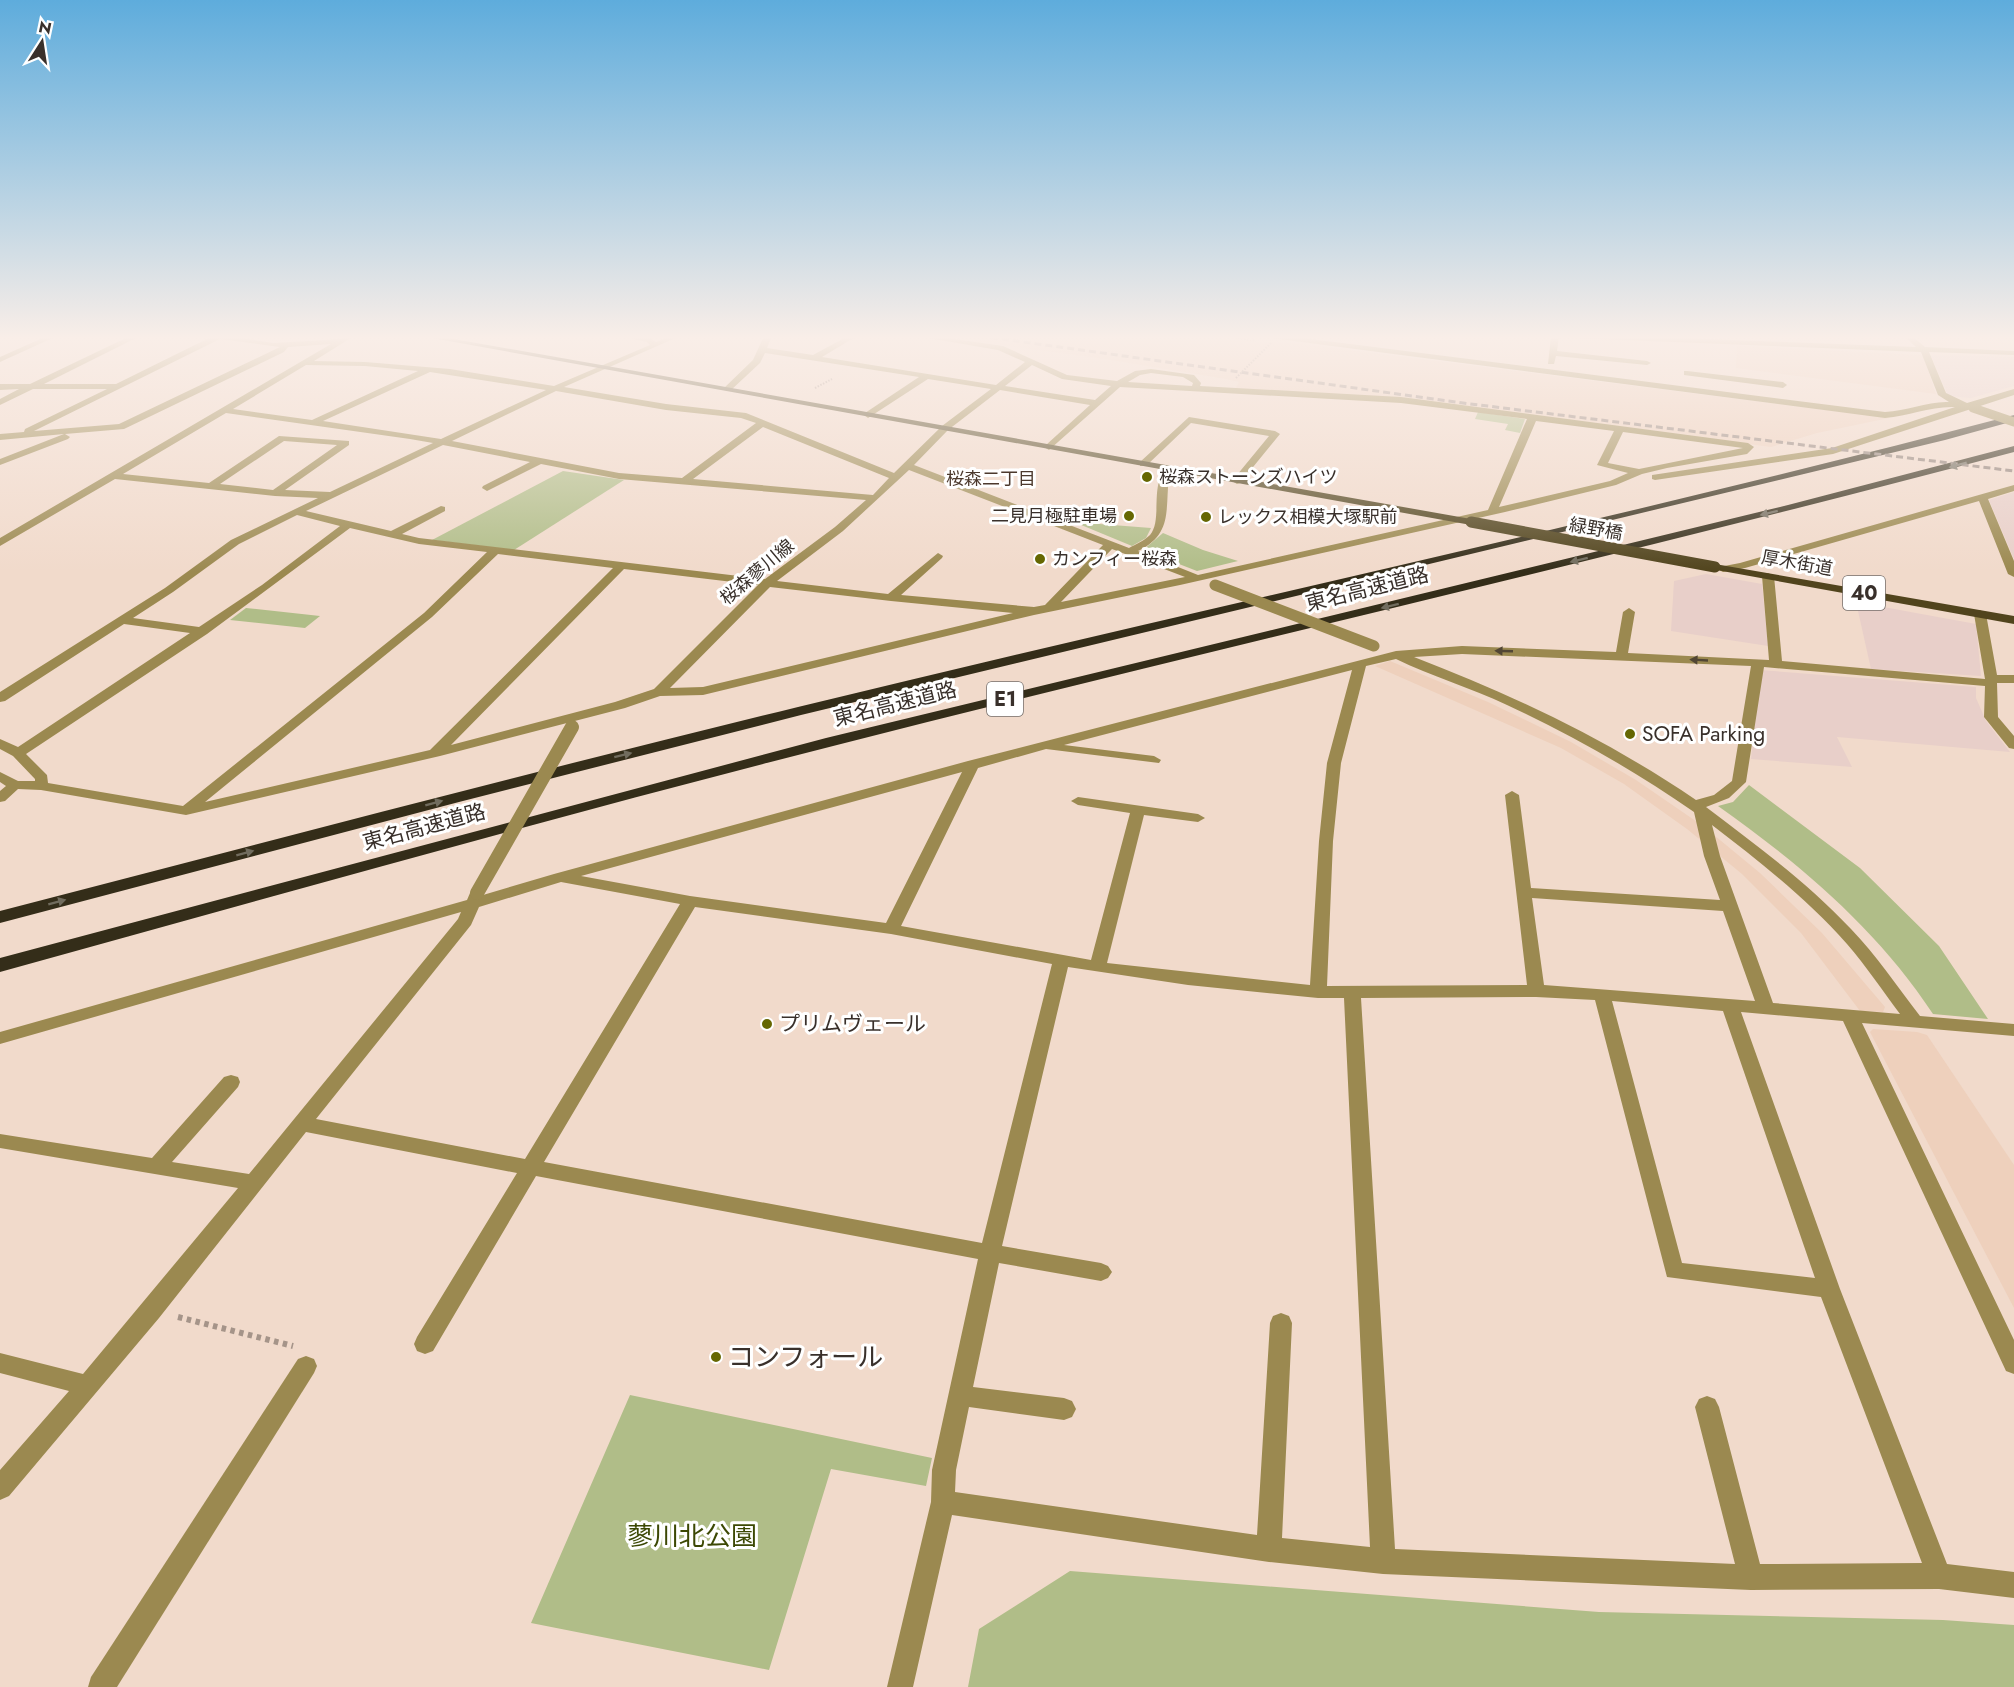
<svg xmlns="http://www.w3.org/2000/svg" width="2014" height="1687" viewBox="0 0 2014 1687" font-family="Jost,'Noto Sans JP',sans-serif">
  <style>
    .built { fill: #eed0bc }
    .industrial { fill: #e8cfc9 }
    .green { fill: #b0bd88 }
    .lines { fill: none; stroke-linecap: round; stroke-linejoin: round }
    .path-far1 { stroke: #a59489; stroke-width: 2; stroke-dasharray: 1.5 1.5; stroke-linecap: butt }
    .path { stroke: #a59489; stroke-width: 6; stroke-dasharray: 4.5 4.5; stroke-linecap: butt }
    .minor { fill: #9b8950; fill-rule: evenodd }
    .major { fill: #51441d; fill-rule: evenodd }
    .highway { fill: #342d19; fill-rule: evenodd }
    .rail { stroke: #928279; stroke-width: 3; stroke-dasharray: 7 4; stroke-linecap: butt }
    .path-bridge { stroke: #a59489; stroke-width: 2; stroke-dasharray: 1.5 1.5; stroke-linecap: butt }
    .minor-bridge-far2 { stroke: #9b8950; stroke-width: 9 }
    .minor-bridge-far1 { stroke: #9b8950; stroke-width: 11 }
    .minor-bridge { stroke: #9b8950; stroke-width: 14 }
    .major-bridge { stroke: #51441d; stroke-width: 11 }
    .oneway { fill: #716c5e }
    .oneway2 { fill: #524634 }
    .poi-dot { fill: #656702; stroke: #fff; stroke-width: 2 }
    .labels { text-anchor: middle; stroke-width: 6; stroke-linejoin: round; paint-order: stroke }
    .far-poi-label { font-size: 18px; fill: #39302b; stroke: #fff; text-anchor: start }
    .far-neighbourhood-label { font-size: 18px; fill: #4c392d; stroke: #fff }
    .far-street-label { font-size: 18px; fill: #39302b; stroke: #fff }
    .shield { fill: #fff; stroke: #746e6b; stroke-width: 1.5 }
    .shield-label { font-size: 20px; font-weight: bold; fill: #39302b }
    .street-label { font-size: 21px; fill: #39302b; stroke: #fff }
    .poi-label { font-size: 21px; fill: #39302b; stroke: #fff; text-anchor: start }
    .near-poi-label { font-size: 26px; fill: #39302b; stroke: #fff; text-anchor: start }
    .near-park-label { font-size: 26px; fill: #3c4804; stroke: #fff }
  </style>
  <rect width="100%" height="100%" fill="#f1dacb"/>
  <g class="built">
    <path d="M936,336H1201L1239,341L1293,343L1889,418L1817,433L1771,447L1400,398L1235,389L1239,382L1226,379L1105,359Z"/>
    <path d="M1737,346L1923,355L1936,394L1736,368Z"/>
    <path d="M1390,661L1488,702L1571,742L1636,780L1703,826L1760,873L1822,933L1885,1007L1883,1012L1860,1011L1801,933L1742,874L1687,829L1624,784L1561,748L1375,666Z"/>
    <path d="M1873,1029L1917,1032L1927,1035L2014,1165V1308L1870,1032Z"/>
  </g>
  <g class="industrial">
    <path d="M1931,355L2014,357V386L1971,398L1948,396Z"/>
    <path d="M2014,492V559L1989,500Z"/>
    <path d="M1706,574L1762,584L1768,646L1671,631L1674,581Z"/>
    <path d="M1856,602L1976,624L1981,676L1871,669Z"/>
    <path d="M1760,670L1976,687V698L1986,721L2010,752L1837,737L1852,767L1751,759Z"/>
  </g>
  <g class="green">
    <path d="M1478,412L1525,419L1520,433L1505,430L1508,424L1475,419Z"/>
    <path d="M563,471L624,480L514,550L432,540Z"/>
    <path d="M1074,522L1151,528L1146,538L1132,546Z"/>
    <path d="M1163,533L1203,550L1238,561L1197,571L1143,550Z"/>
    <path d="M246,608L320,616L305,628L230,620Z"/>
    <path d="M1749,785L1860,868L1939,946L1988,1019L1933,1014C1877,929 1800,864 1718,806L1733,802Z"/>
    <path d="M630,1395L932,1458L926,1486L831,1469L769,1670L531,1623Z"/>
    <path d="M1070,1571L1599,1612L1943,1620L2014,1625V1687H968L979,1629Z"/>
  </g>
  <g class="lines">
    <g class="path-far1">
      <path d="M1235,338L1256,341"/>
      <path d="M815,388L832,379"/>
    </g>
    <path class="path" d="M178,1317L293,1346"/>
    <g class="minor">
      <path d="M47,336H57L0,362V357Z"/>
      <path d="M130,336H140L44,384H116L213,336H230L273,343L340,339L345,336H354L314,361L365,362L450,369L554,386L650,345L647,342L620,336L650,338L656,342L670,336H680L564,387L666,404L746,413L894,473L942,426L991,389L928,379L868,418L864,415L865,413L919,377L765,353L760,363L730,391L723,389L753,360L764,336H772L767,348L813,355L848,336H857L822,357L996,385L1025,362L998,350L916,336H934L1003,346L1067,375L1117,381L1135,371L1151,369L1194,375L1201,383L1200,386L1401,397L1748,443L1754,447L1747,454L1667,468L1642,474L1616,485L1505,512L1180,585L1034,615L703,695L660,696L625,708L440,756L186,815L41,790L18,789L5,801L0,802V791L6,786L0,782V772L18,781H35V779L13,756L0,749V739L18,747L190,633L124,624L5,701L0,702V692L165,588L231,540L318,498L275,496L115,479L0,546V538L331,344L288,347L284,352L124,429L65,434L70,437L68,439L0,465V459L64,434L0,440V434L24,432L25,429L107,389H33L0,405V399L19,389L0,390V384H30ZM220,339L280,347L119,424L34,431ZM306,365L365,366L418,371L312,420L233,409ZM1032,365L1062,379L1111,386L1095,400L1005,386ZM430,372L546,390L441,439L323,421ZM1151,373L1183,377L1193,383L1192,386L1128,382L1140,375ZM1120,387L1401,403L1527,419L1488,510L1198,575L1138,551C1173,534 1165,510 1169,476L1175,469L1173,467H1167C1149,485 1163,520 1150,535C1144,541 1136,544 1129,548L914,465L948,430L1000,390L1090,405L1046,445L1044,447L1049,450ZM556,391L666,410L741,418L756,423L682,478L619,473L452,441ZM226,413L410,439L433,443L330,492L285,490L349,445V441L279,436L209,483L123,474ZM1536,421L1614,431L1597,465L1628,473L1610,481L1499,507ZM763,427L889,478L873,495L693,479ZM1623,432L1743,448L1639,469L1608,463ZM284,441L337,445L273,490L220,484ZM443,445L530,462L483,486L482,488L487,491L541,464L619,479L866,500L835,527L765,579L419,538L402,534L445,511V507L441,506L391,531L306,511ZM909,470L1103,545L1045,605L1034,607L901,595L942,558L943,556L938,553L888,594L777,581L843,531ZM297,515L340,526L262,585L199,627L133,618L173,592L239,544ZM350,528L419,544L487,552L424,613L183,806L48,783L47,775L26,754L207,634ZM1112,549L1185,577L1061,602ZM498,554L613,568L430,750L205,802L432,617ZM624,569L758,585L654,689L615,702L451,745ZM770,587L891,601L1013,613L703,687L670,688Z"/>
      <path d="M1267,336H1287L1885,412C1907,411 1928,401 1949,402L1938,395L1921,352L1572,338L1568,336H1626L1916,347L1904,336H1912L1925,347L2014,351V355L1929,352L1946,393L1967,403L2014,389V395L1833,454L1655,480L1652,479V475L1832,448L1955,407C1931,406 1909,416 1885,418L1271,338Z"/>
      <path d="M1551,336H1559L1557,351L1647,361L1651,363L1647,365L1556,356L1554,364H1548Z"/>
      <path d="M1687,371L1783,382L1787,385L1783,388L1684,375V371Z"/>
      <path d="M1189,417L1275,431L1280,434L1240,483L1237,484L1232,481L1269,436L1191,423L1146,466H1140V462Z"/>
      <path d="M2014,485V491L1988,499L2014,561V577L2008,574L1979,501L1745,568L1723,572L1717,569L1719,567L1740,563Z"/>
      <path d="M1768,573L1774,576L1782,661L1985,679L1974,614L1980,610L1986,614L1997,675H2014V683H1997L1998,717L2014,736V749L2009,748L1984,717L1985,686L1764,667L1746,782L1729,798L1706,807C1756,845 1808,883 1851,929C1876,955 1897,986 1920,1016L2014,1024V1036L1862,1023L2014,1340V1374L2006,1371L1843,1021L1741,1012L1840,1289L1947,1564L2014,1572V1598L1939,1589L1751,1590L1383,1574L1269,1562L952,1515L913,1687H887L931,1502L932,1470L978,1259L536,1176L433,1351L425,1354L417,1351L414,1344L417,1337L517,1173L306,1132L159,1318L9,1496L0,1500V1470L69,1391L0,1373V1353L83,1374L238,1188L0,1148V1134L152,1158L224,1077L231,1075L238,1077L240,1082L238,1087L172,1162L249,1174L458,919L461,912L0,1044V1032L467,900L470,893L476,892L483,895L554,874L968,761L1396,651L1462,646L1616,652L1623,612L1629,608L1635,612L1628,653L1769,660L1762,576ZM1462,654L1751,666L1732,781L1714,795L1696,800C1608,740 1513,695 1414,657ZM1396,659C1431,676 1471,688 1507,705C1572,735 1635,771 1694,812L1704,856L1720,900L1531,888L1519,795L1512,791L1505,795L1527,985L1327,986L1333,841L1341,763L1366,666ZM1352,670L1327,763L1319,841L1310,985L1107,963L1144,815L1198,822L1205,818L1198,814L1078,797L1071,801L1078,805L1130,813L1091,960L901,926L978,768L1046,749L1159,763L1161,760L1154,756L1064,745ZM962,772L886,923L690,896L581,876ZM1712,825C1759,861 1807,899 1847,944C1866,966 1882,990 1900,1014L1773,1003L1720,856ZM561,882L680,904L525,1159L316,1119L471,925L479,907ZM1532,898L1723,911L1755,1001L1544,985ZM695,907L891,934L1052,964L982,1243L544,1162ZM1068,967L1188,985L1318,998H1344L1370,1547L1282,1538L1292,1323L1289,1316L1281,1313L1273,1316L1270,1323L1257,1535L955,1492L956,1470L969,1407L1064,1420L1072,1417L1076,1409L1072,1401L1064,1398L973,1387L999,1263L1101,1281L1108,1278L1112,1272L1108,1266L1101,1263L1002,1246ZM1536,997L1595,1000L1667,1277L1821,1297L1922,1563L1760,1564L1719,1407L1715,1399L1707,1396L1699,1399L1695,1407L1735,1564L1395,1549L1361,998ZM1612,1001L1723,1011L1815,1278L1682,1263Z"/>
      <path d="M306,1356L314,1359L317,1366L314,1373L117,1687H88L91,1677L298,1359Z"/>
    </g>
    <g class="major">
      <path d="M421,336H437L1471,519L1476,522L1471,525Z"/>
      <path d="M1715,564L2014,616V624L1711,569V565Z"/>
    </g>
    <g class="highway">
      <path d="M2014,415V421L1945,440L801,715L459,802L0,923V911C266,842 531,772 798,707C1203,608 1611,521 2014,415Z"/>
      <path d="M2014,446V452C1623,556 1229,645 837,745C557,816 279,895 0,972V958L826,738L1788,505Z"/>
    </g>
    <path class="rail" d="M980,336L1463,403L2014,471"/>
    <path class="path-bridge" d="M1236,378L1271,343"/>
    <path class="minor-bridge-far2" d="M1973,408L2014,422"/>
    <path class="minor-bridge-far1" d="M1215,585L1374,646"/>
    <path class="minor-bridge" d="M477,893L572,727"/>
    <path class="major-bridge" d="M1471,522L1715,567"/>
  </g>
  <defs><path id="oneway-solid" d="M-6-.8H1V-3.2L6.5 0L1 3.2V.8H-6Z" transform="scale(1.5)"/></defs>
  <g class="oneway">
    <use href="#oneway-solid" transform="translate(1958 465) rotate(165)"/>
    <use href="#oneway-solid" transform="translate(1769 513) rotate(166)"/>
    <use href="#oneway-solid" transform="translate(1579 560) rotate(166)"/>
    <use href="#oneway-solid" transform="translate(1390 606) rotate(166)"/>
    <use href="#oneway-solid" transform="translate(623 755) rotate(-14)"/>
    <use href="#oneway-solid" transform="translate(434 803) rotate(-15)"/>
    <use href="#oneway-solid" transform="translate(245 853) rotate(-15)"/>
    <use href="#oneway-solid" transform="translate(57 902) rotate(-15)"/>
  </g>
  <g class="oneway2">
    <use href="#oneway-solid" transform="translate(1504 651) rotate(-178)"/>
    <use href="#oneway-solid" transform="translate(1699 660) rotate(-177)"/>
  </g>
  <linearGradient id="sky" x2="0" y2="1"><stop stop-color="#5eacdc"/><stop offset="0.59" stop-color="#f9eee8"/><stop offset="1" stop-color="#f9eee8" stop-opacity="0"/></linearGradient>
  <rect width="2014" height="572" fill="url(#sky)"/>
  <g class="poi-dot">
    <circle cx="1147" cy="477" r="6"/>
    <circle cx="1129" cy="516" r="6"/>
    <circle cx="1206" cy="517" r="6"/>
    <circle cx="1040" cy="559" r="6"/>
    <circle cx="1630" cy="734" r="6"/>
    <circle cx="767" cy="1024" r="6"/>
    <circle cx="716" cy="1357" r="6"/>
  </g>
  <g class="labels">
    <g class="far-poi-label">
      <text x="1159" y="483">桜森ストーンズハイツ</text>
      <text x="1117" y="522" text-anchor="end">二見月極駐車場</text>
      <text x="1218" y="523">レックス相模大塚駅前</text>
      <text x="1052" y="565">カンフィー桜森</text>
    </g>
    <g class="far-neighbourhood-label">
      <text x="991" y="485">桜森二丁目</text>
    </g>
    <g class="far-street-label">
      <text transform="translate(1596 529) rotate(10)" y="6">緑野橋</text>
      <text transform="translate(1797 563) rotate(10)" y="6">厚木街道</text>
      <text transform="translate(757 572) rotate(-40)" y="6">桜森蓼川線</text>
    </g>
    <g class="shield">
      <rect x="1843" y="576" width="42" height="34" rx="4.5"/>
      <rect x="987" y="682" width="36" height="34" rx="4.5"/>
    </g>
    <g class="shield-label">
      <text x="1864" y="600">40</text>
      <text x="1005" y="706">E1</text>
    </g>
    <g class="street-label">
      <text transform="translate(1367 589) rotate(-14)" y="7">東名高速道路</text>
      <text transform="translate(895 704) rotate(-14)" y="7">東名高速道路</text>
      <text transform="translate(424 827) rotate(-15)" y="7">東名高速道路</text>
    </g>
    <g class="poi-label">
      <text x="1642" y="741">SOFA Parking</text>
      <text x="779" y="1031">プリムヴェール</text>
    </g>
    <g class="near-poi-label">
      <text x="728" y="1366">コンフォール</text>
    </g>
    <g class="near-park-label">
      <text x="692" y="1545">蓼川北公園</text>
    </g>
  </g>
  <g transform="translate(42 42) rotate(12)" stroke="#ffffff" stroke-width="4.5" paint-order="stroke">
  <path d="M0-4.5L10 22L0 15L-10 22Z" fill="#39302b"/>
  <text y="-9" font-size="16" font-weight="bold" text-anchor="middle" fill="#39302b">N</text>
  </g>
</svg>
